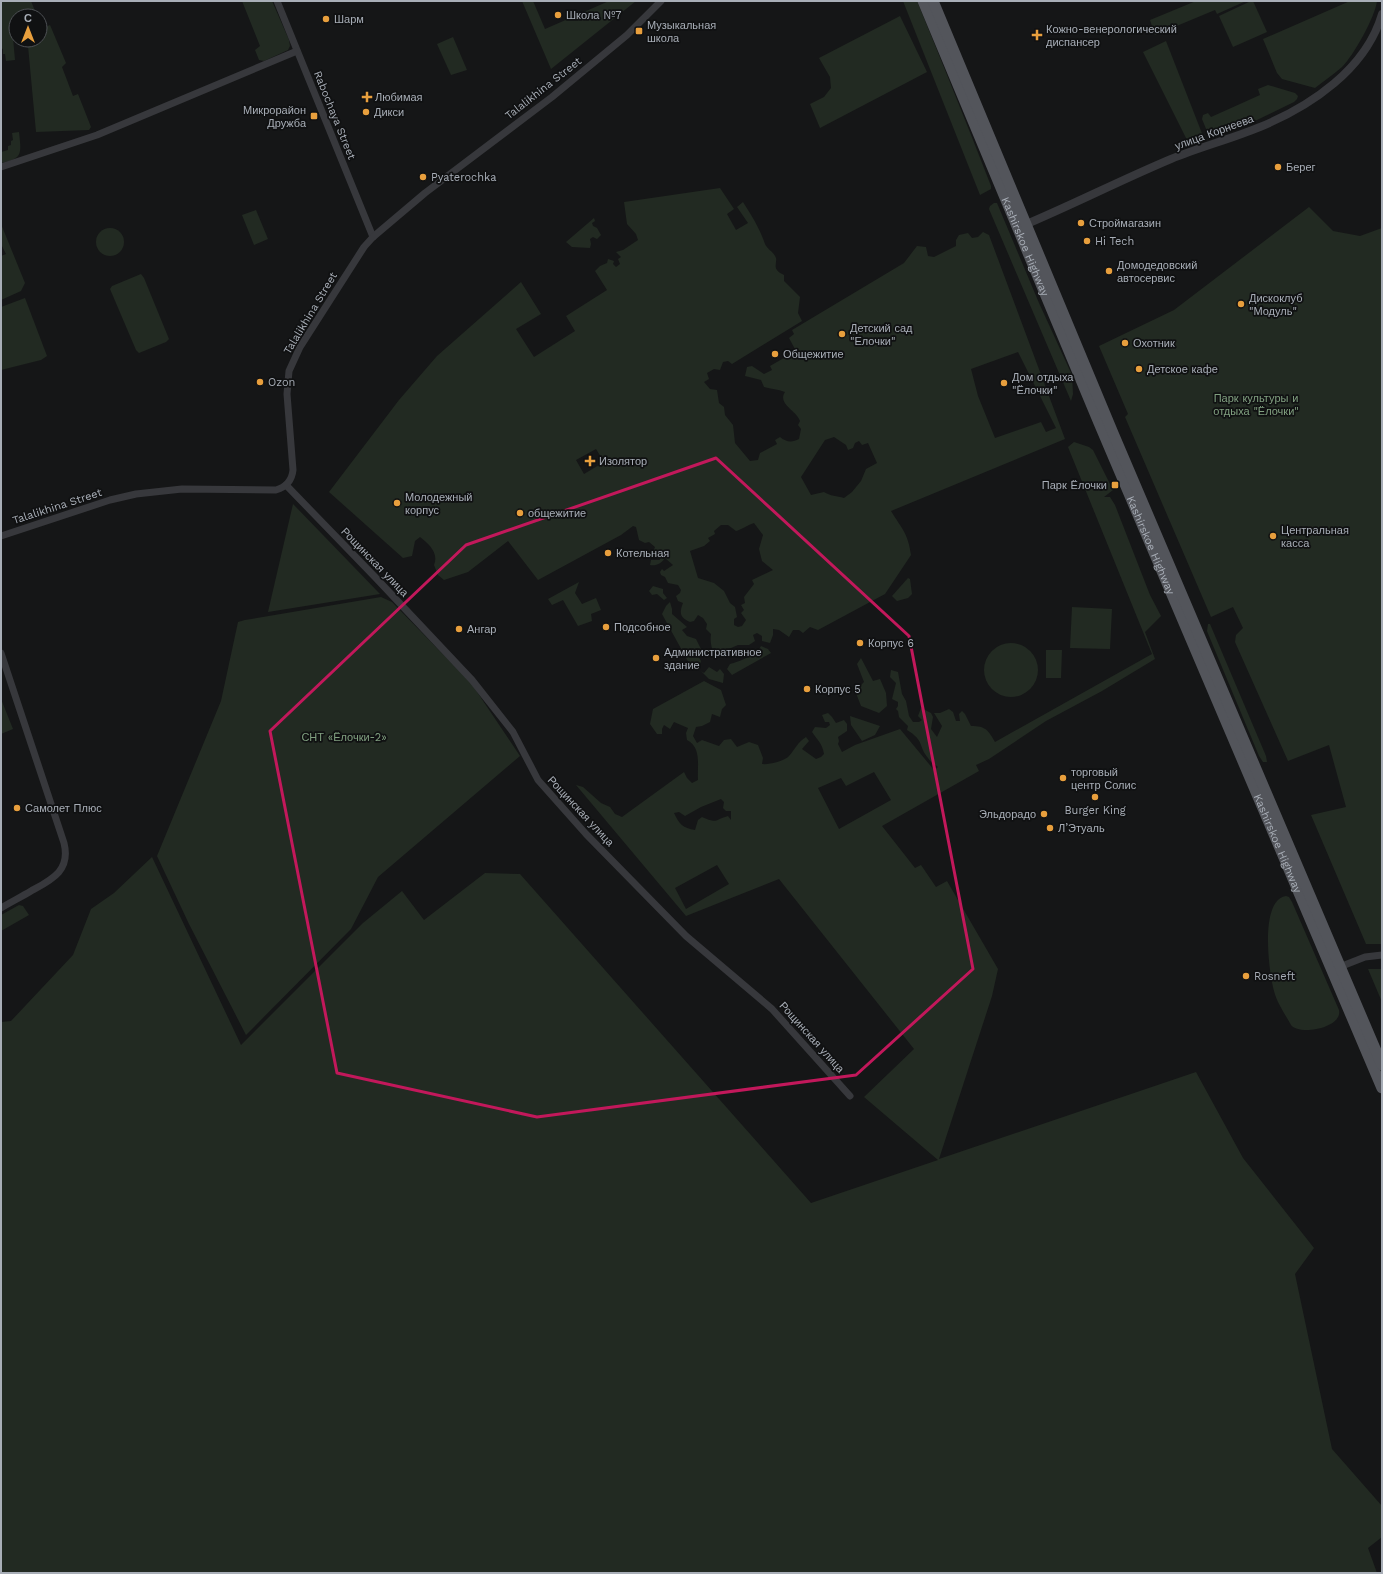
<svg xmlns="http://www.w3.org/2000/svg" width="1383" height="1574" viewBox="0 0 1383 1574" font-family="'Work Sans',sans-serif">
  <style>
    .green { fill: #222a22; fill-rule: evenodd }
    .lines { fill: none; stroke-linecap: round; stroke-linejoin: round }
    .minor { stroke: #37383c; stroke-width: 7 }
    .tertiary { stroke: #37383c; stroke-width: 8 }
    .primary { stroke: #53555b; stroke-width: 11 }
    .marked { fill: none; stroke: #c2185b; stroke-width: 3; stroke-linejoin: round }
    .poi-dot { fill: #e89f3d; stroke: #101112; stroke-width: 1.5 }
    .labels { text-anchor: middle; stroke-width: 3.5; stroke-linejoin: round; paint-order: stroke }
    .poi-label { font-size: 11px; fill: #a8aeb7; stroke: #101112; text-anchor: start }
    .street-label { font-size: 11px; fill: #a8aeb7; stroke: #101112 }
    .park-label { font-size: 11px; fill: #81a080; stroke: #101112 }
  </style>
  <rect width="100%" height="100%" fill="#151617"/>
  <g class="green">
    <path d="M1,1H31L37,16H16V38H13L15,60L6,61L5,54H3V49L1,48Z"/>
    <path d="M242,1H272L289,40L290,46L288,50L264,61L259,60L255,50L260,46Z"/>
    <path d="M522,1H533L545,29L609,1H636L551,69Z"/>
    <path d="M903,1H917C942,62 967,124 991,186V189L980,195Z"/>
    <path d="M1196,1H1246L1217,14L1215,10L1155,35L1150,20Z"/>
    <path d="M1251,1H1253L1267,32L1233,47L1219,16Z"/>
    <path d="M1350,1H1377C1375,17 1354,55 1342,67C1334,74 1324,81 1315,88L1282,79L1277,73L1263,39Z"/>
    <path d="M900,16L927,72L820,128L810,104L824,97L831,88L830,77L819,58Z"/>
    <path d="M40,23L43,28L50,25L66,63L62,67L73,96L78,94L91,127L89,130L36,132L28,46L21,44L17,40H40Z"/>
    <path d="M453,37L467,70L451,75L437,44Z"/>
    <path d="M1166,41L1203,136L1187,140L1143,52Z"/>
    <path d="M1268,85L1295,93L1298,96L1297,99L1294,102L1257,120L1212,136H1209L1202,119L1203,115L1208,113L1211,117L1260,95L1258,89Z"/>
    <path d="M19,132C21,152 24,159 1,163V152L8,150V146L11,145V141L13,140L12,133Z"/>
    <path d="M720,188L734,209L727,214L736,230L748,223L737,207L743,202C752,216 760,229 765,244C767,249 774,252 776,258C777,262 774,266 777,270C778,272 782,274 784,275V281L800,297L798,313L802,321L732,364L728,361L723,362L720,370L714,369L707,373L709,379L704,382L710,389L717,390L719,403L724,407L725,415L733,425L735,443L750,461L758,460L760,453L777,444L775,440L780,437C786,442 792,443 799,439L801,429L798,425L800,421C797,411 777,404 785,392C778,389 771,389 764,387L761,380L745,376L747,367L752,366L764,374L772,370L770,366L796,351L789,338L794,334L792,330L904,263L917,246L926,247L928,256L934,257L956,246V240L959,235L968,233L972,238L978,237L983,232L989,235L1065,439L891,511C902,529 908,533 911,555L885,594L818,630L810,627L803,633L799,630H793L789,637L779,630L773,629V635L770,643L762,641V636L757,633L753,635L755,641L749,645H738L715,655C711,648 710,642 711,634L706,629L707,624L703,618L698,615L694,621L690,622C680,618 679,613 683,603L678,601L676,596L680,593L681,590L678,585L668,583L665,577L661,575L660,572L662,569L664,571L673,565L665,558C661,564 656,566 650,565L651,560H660L659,556L655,554L653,552L655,547L649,542L645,543L639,540L636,527L633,526L621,535L538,580L508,541L468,572L444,580L438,575L434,565C439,553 429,544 420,537L415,541L412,556L403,558L329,492L399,400L437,356L521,282L541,314L516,329L534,357L575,331L566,316L607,290L595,271L600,266L607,263L608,259L614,261L613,264L616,267L620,264L618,259L621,257L616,252L623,250L638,240L636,234L627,224L624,202ZM1018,352L1056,428L1046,432L1041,422L995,438L978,396L971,369ZM834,437L846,445L848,450L853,448L855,443L859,441L862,445L868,443L877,463L866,469L861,481L852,492L844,498C837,496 830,496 824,492L811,495L801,477L825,440ZM596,449L604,462L584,474L576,460ZM754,523L763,535L759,549L762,561L773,570L752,580L754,584L744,597L745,603L741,605L744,610L741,613L746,620L742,626L738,627L734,625V619L737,617L735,607L730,603L724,591L714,583L698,578L690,551L704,546L710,541L708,538L715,534L714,531L721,525H728L736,531C741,530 747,525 754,523Z"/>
    <path d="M994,203H997L1039,303L1072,375L1073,394L1071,401L989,209L990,206Z"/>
    <path d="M1309,207L1333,231L1360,236L1382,228V944H1366L1311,815L1346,807L1329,745L1288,761L1235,642L1236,635L1243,628L1233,607L1211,617L1125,417L1128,414L1099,346L1174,310Z"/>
    <path d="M256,210L268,239L254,245L242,215Z"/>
    <path d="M594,218L595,221L592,223L593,226L597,228L601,235L597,239L593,237L590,239L591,244L590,248L572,247L566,242Z"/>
    <path d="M1,224L25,283L21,291L1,300V256L6,254L1,244Z"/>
    <circle cx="110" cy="242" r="14"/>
    <path d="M141,274L144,278L169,339L166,342L139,353L136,350L110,289L112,286Z"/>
    <path d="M25,298L47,356L41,360L1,370V307Z"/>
    <path d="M1074,442L1089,447L1093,450L1113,490L1104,497H1110L1115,505L1150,595L1161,616L1145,632L1155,659L1102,691L1046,721L989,759L976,765L979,771L882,826L915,868L921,865L936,887L947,881L998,969L992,996L939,1159L1196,1072L1243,1158L1314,1248L1295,1274L1332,1449L1382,1506V1537L1368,1548L1377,1573H1V1022L11,1021L73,955L91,909L114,893L152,857L241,1045L363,923L402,891L424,920L485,873L520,874L811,1203L938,1160L864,1097L914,1049L779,879L686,916L576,785L583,787L601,803L610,807L615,814L622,817L684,772L687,778L692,783L698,780C697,765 702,748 687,740L686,733L688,728L674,722L670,729L664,725L662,729V734H657L650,724L653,709L704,681L721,690L726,705L722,709L720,717L712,714L710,722L702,726L696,727L693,736L697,743L702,740L719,746L724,740L731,739L737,747L749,742L758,745L763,758L762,764C768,765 785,761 789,756C795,749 798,742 806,737L809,741L802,749L816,759L821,757L824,754C822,743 818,741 812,732L815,727L826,728L830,725L829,722H825L822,715L828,713L832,717L836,723L844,720L847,724V731L838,737L839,741L838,744L842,752L855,745L900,729L934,770L938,767C935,764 930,762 928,758C918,746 925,741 907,730L908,726L899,717L898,711L896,709L898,706V702L892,699L896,683L890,677L891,670L898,672L902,694L906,701L909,716L913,722H919L922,720L918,716L921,708L931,713L933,717L931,729L937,737L942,726L934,713H940L949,709L953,712L956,721H960L959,714L962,711L965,714L971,726C986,726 988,730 995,742L1152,654L1068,447ZM874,772L891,800L839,829L818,788L841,778L846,786ZM721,799L724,802L723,808L726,811H731V820L728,816C714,820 718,824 702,817L698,820L695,830C683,828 679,824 674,813L679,812L685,816L701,807ZM717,865L729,884L686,909L675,888Z"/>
    <path d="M293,504L380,594L268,612Z"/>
    <path d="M908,578L910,579L912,594L908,598L897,601L892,596Z"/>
    <path d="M579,582L575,593L582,604L596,598L601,610L591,614L592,621L578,626L563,600L552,605L548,599Z"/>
    <path d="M653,586L663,589V593L667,598L664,600L657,594L652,595L649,591Z"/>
    <path d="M381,597L392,602L471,683L520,756L378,877L351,929L246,1035L189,924L157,856L221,701L238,622L245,620Z"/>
    <path d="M670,602L672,609V614L687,627L682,630L687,636L696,639L703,653L698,656L701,661L699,667L690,665L662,614L666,606Z"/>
    <path d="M1072,607L1112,609L1110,649L1070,648Z"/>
    <path d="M1208,624H1210L1266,756L1267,762H1263L1259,756L1209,636L1207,631Z"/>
    <circle cx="1011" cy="670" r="27"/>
    <path d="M761,646L768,649L771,653L732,675L727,669L730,664C739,662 756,655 761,646Z"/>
    <path d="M1046,650H1062L1061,678H1046Z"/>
    <path d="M861,658L873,681L880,679L886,693L887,706L879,713L861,706L854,688L855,684L861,685L864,682L857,664Z"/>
    <path d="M709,667L717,672L720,669L724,674L723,683L709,679L701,671L704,673Z"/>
    <path d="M1,699L13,729L1,734Z"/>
    <path d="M850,716L880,726L875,735L862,741L851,725Z"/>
    <path d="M1286,896L1289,897L1292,902L1339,1010C1343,1028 1299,1036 1291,1025C1285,1014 1277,1003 1274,991C1269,973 1259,900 1286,896Z"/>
    <path d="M19,905L23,906L29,915L1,931V915Z"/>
    <path d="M1368,969H1382V1002Z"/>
  </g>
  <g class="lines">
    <g class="minor">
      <path d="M277,1L373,237"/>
      <path d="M1,167L97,135L297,51"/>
      <path d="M286,485L375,577L472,680L513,732L538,780L586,834L686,936L772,1009L850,1096"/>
      <path d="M1,536L110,500L136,494L182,489L276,490C286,487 292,480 293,470L287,394L289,371L300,347L364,247L373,237L425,193L552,97L627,35L661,1"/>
      <path d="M1,653L64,843C71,871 51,880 31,891C21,897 11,902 1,908"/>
      <path d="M1337,968L1365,957L1382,955"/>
    </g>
    <path class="tertiary" d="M1022,226C1072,205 1121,180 1171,159C1200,147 1231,139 1260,127C1311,106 1366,69 1382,14"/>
    <g class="primary">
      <path id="s1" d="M923,1L1099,423L1382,1088"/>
      <path d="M933,1L1113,433L1382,1065"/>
    </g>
  </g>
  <path class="marked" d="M716,458L909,636L973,969L856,1075L537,1117L337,1073L270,731L466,545Z"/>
  <g class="poi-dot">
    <circle cx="558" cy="15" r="4"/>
    <circle cx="326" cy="19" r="4"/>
    <rect x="635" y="27" width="8" height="8" rx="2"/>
    <path d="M1035 29h4v4h4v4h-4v4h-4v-4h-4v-4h4z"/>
    <path d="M365 91h4v4h4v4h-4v4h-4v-4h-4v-4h4z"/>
    <circle cx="366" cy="112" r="4"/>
    <rect x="310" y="112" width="8" height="8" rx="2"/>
    <circle cx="1278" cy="167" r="4"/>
    <circle cx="423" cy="177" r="4"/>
    <circle cx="1081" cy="223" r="4"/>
    <circle cx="1087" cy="241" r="4"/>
    <circle cx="1109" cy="271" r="4"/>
    <circle cx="1241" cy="304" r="4"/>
    <circle cx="842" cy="334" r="4"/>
    <circle cx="1125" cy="343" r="4"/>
    <circle cx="775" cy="354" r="4"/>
    <circle cx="1139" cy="369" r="4"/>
    <circle cx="260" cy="382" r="4"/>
    <circle cx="1004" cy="383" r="4"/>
    <path d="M588 455h4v4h4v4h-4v4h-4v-4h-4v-4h4z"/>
    <rect x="1111" y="481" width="8" height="8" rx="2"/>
    <circle cx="397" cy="503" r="4"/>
    <circle cx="520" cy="513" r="4"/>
    <circle cx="1273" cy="536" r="4"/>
    <circle cx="608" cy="553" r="4"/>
    <circle cx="606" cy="627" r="4"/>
    <circle cx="459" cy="629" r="4"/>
    <circle cx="860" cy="643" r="4"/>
    <circle cx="656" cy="658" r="4"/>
    <circle cx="807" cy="689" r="4"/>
    <circle cx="1063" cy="778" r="4"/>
    <circle cx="1095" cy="797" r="4"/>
    <circle cx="17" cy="808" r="4"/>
    <circle cx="1044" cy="814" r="4"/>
    <circle cx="1050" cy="828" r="4"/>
    <circle cx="1246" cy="976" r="4"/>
  </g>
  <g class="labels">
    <g class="poi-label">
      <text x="566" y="19">Школа №7</text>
      <text x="334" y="23">Шарм</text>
      <text x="647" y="29">Музыкальная<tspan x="647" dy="13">школа</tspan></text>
      <text x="1046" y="33">Кожно-венерологический<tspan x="1046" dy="13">диспансер</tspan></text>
      <text x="375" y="101">Любимая</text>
      <text x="306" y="114" text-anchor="end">Микрорайон<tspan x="306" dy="13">Дружба</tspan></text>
      <text x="374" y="116">Дикси</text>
      <text x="1286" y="171">Берег</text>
      <text x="431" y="181">Pyaterochka</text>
      <text x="1089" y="227">Строймагазин</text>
      <text x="1095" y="245">Hi Tech</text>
      <text x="1117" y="269">Домодедовский<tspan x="1117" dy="13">автосервис</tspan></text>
      <text x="1249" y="302">Дискоклуб<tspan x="1249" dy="13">"Модуль"</tspan></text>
      <text x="850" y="332">Детский сад<tspan x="850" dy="13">"Елочки"</tspan></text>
      <text x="1133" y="347">Охотник</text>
      <text x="783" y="358">Общежитие</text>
      <text x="1147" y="373">Детское кафе</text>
      <text x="1012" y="381">Дом отдыха<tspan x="1012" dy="13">"Ёлочки"</tspan></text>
      <text x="268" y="386">Ozon</text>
      <text x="599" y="465">Изолятор</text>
      <text x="1107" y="489" text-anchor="end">Парк Ёлочки</text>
      <text x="405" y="501">Молодежный<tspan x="405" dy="13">корпус</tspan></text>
      <text x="528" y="517">общежитие</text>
      <text x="1281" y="534">Центральная<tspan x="1281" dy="13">касса</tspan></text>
      <text x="616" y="557">Котельная</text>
      <text x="614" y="631">Подсобное</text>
      <text x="467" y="633">Ангар</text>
      <text x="868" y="647">Корпус 6</text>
      <text x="664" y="656">Административное<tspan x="664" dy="13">здание</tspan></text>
      <text x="815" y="693">Корпус 5</text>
      <text x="1071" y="776">торговый<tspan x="1071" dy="13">центр Солис</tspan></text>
      <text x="25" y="812">Самолет Плюс</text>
      <text x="1095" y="814" text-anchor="middle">Burger King</text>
      <text x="1036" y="818" text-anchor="end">Эльдорадо</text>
      <text x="1058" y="832">Л’Этуаль</text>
      <text x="1254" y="980">Rosneft</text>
    </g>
    <g class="street-label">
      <text transform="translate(543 88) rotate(-38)" y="4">Talalikhina Street</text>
      <text transform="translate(335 115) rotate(68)" y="4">Rabochaya Street</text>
      <text transform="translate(1214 132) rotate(-20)" y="4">улица Корнеева</text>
      <text dy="4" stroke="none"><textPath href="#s1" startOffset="266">Kashirskoe Highway</textPath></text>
      <text transform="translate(310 313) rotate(-59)" y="4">Talalikhina Street</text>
      <text transform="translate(57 506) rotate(-18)" y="4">Talalikhina Street</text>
      <text dy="4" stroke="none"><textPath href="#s1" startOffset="590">Kashirskoe Highway</textPath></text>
      <text transform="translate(375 562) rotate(46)" y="4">Рощинская улица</text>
      <text transform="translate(581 811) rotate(47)" y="4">Рощинская улица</text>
      <text dy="4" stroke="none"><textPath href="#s1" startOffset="914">Kashirskoe Highway</textPath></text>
      <text transform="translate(812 1037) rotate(48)" y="4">Рощинская улица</text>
    </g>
    <g class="park-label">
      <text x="1256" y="402">Парк культуры и<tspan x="1256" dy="13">отдыха "Ёлочки"</tspan></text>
      <text x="344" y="741">СНТ «Ёлочки-2»</text>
    </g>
  </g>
  <rect width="1383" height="1574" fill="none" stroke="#a8aeb7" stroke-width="4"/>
  <g transform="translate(28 28)"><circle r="19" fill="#101112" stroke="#4d5054"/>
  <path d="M0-3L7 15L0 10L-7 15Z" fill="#e89f3d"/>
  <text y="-6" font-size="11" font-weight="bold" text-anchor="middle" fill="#a8aeb7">С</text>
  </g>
</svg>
